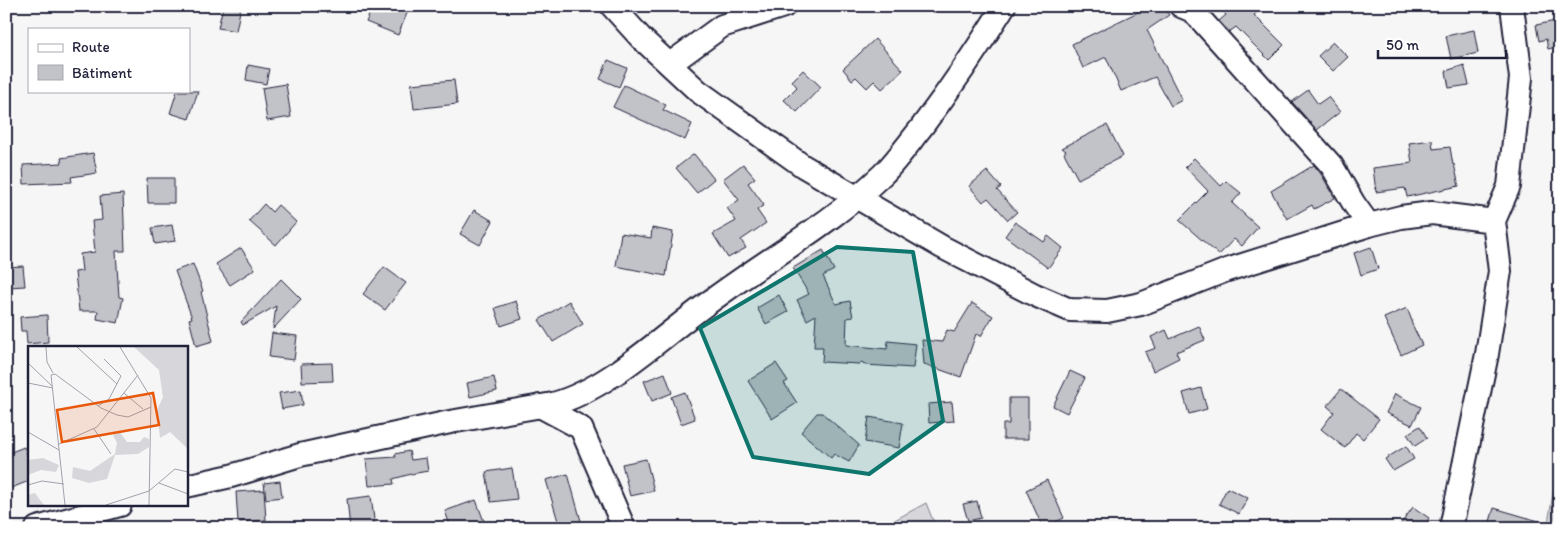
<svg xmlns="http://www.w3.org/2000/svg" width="1566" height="534" viewBox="0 0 1566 534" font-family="Itim,sans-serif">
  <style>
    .green { fill: #d7d7db; stroke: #7c7c8b }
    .building { fill: #c2c2c9; stroke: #22223b }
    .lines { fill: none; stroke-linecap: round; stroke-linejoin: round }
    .minor-casing { stroke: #22223b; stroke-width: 26 }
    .minor { stroke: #fff; stroke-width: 22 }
    .marked { fill: #0f766e; fill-opacity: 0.2; stroke: #0f766e; stroke-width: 4; stroke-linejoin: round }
    .inset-road { fill: none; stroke: #a1a1ac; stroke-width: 1 }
    .view { fill: #e8590c; fill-opacity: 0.15; stroke: #e8590c; stroke-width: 2.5 }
    .inset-edge { fill: none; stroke: #22223b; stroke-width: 2.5 }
  </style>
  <rect width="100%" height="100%" fill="#f6f6f7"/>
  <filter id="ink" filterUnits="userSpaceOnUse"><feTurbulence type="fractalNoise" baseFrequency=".02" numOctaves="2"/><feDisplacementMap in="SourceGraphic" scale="10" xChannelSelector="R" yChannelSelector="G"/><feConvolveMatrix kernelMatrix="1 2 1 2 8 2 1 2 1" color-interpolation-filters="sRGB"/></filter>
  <g filter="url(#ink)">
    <g class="green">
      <path d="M1560,455V528H1547Z"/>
      <path d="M926,503L936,528H880Z"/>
    </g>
    <g class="building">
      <path d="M223,6H241L236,31L218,28Z"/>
      <path d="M373,6H396L408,11L398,35L366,22Z"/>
      <path d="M1134,6H1163L1169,15L1147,30L1182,100L1171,106L1155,77L1121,91L1106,57L1083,68L1072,44L1138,12Z"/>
      <path d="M1219,6H1264L1254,15L1284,45L1269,60L1236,27L1229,32L1219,21L1226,15Z"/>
      <path d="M1560,20V46L1548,49L1546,39L1539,41L1536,25Z"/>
      <path d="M1474,30L1478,53L1451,59L1446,36Z"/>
      <path d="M875,39L903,70L882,89L874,81L867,88L856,77L852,80L843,69Z"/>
      <path d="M1333,42L1348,57L1333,71L1318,56Z"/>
      <path d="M608,60L627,68L619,87L600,79Z"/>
      <path d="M248,65L269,69L266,84L246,80Z"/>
      <path d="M1464,65L1469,85L1449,88L1446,71Z"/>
      <path d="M803,70L821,87L797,112L784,100L797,87L792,81Z"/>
      <path d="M454,80L457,104L414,109L411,84Z"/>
      <path d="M286,84L291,117L267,121L262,88Z"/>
      <path d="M624,85L666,105L663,110L692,124L685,140L613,107Z"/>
      <path d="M1308,90L1318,104L1328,97L1340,112L1317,130L1292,102Z"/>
      <path d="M177,91H198L189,119L170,113Z"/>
      <path d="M1107,125L1123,156L1078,179L1064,153L1066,151L1062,148Z"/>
      <path d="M1432,140L1433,149L1450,147L1453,165L1454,164L1459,186L1407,197L1405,188L1376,192L1373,168L1412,163L1409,143Z"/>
      <path d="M93,153L97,173L71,177L72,182L24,184L23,165L62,163L61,158Z"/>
      <path d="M694,154L714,179L697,193L676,168Z"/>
      <path d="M1194,158L1221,186L1226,181L1241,193L1232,203L1258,227L1242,246L1234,239L1219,255L1179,220L1208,191L1185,167Z"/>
      <path d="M743,164L755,178L748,183L764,205L757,210L766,223L741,240L746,248L728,258L713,234L736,221L727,208L739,200L723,179Z"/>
      <path d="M1314,165L1321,174L1335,198L1314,209L1312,205L1287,219L1271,191Z"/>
      <path d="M987,171L1001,187L997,190L1017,212L1008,220L988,198L983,202L969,186Z"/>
      <path d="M147,178H174V203H148Z"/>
      <path d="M123,194L125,251H116L119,297L123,298L118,323L97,319L98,311H79L75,272L82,271L80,254L95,252L92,221L102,220L100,196Z"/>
      <path d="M264,204L272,212L278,205L296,222L276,245L249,221Z"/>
      <path d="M474,210L493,221L480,245L460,234Z"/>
      <path d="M1015,222L1044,242L1048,236L1063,248L1048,268L1005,236Z"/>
      <path d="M172,225L175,241L155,244L152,228Z"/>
      <path d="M652,228L673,232L666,276L616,266L621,233L651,238Z"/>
      <path d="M1371,247L1378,269L1361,275L1354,253Z"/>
      <path d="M241,248L255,269L230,285L216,264Z"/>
      <path d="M823,250L834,270L823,276L836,304L850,301L853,317L847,318L846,345L887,349L888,341L916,344L913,368L865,365L862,362L859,364L822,362L823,347H814L816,315L807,320L797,300L809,294L793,268Z"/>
      <path d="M193,264L203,291L201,292L213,341L196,346L189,319L192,318L175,271Z"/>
      <path d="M23,266L25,286L9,287L7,267Z"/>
      <path d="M384,267L406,283L385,310L363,294Z"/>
      <path d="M281,279L301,299L273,329L276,306L243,325L241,322Z"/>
      <path d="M779,295L788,312L766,324L757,308Z"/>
      <path d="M516,301L522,319L501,326L495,308Z"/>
      <path d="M569,301L583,324L553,342L539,320Z"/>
      <path d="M972,303L993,316L981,336L976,334L961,377L924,364L922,340L942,342L947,330L954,332Z"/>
      <path d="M1407,308L1412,321L1411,322L1422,345L1401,355L1384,318Z"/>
      <path d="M47,315L48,342L27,344L26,331H21L20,317Z"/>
      <path d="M1199,326L1205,340L1176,352L1179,358L1153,371L1145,352L1156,348L1151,337L1166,330L1170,339Z"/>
      <path d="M272,333L297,336L294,360L269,357Z"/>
      <path d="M332,363L333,381L302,382L301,364Z"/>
      <path d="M776,363L788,381L784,383L797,403L772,419L748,381Z"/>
      <path d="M1070,371L1085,378L1067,413L1053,406Z"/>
      <path d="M665,373L672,393L652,401L644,381Z"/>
      <path d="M494,377L497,391L470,397L467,383Z"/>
      <path d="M1201,388L1207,409L1189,414L1183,393Z"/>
      <path d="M1341,389L1379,419L1363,439L1356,433L1345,448L1321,429L1334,412L1327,406Z"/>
      <path d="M301,390L303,405L282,409L279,393Z"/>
      <path d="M685,392L695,419L681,424L671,397Z"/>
      <path d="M1395,394L1421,407L1412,425L1386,413Z"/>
      <path d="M1009,398H1028V439H1003V424H1009Z"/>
      <path d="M952,402L954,421L929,423L928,404Z"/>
      <path d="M817,413H822L859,445L849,462L834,454L831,458L801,432Z"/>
      <path d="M869,417L903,423L899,448L865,442Z"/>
      <path d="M1420,426L1427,438L1415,446L1407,434Z"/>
      <path d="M1406,446L1414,459L1393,471L1385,459Z"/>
      <path d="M24,447L29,459V481L6,490V454Z"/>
      <path d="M409,451L411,460L426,458L428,471L411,474L393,479L394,484L369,486L366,459L396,457L395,454Z"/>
      <path d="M646,459L654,491L630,496L622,464Z"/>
      <path d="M512,468L517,499L491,502L486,472Z"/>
      <path d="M568,474L581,521L560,528L546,480Z"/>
      <path d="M1047,480L1064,518L1043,528L1026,490Z"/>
      <path d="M280,481L282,497L266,499L264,483Z"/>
      <path d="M1227,488L1248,498L1239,514L1219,504Z"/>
      <path d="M264,490L266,520L238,522L236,492Z"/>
      <path d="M371,496L375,527L350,528L347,499Z"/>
      <path d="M476,500L485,524L475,528H451L445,511Z"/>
      <path d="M977,501L981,518L968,521L963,504Z"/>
      <path d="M1413,507L1429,518L1423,528H1398Z"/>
      <path d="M1494,508L1549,524L1548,528H1488Z"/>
    </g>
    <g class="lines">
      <g class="minor-casing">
        <g id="minor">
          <path d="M612,6L641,38L698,91L803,166L942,247L1035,295L1070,310L1107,311L1141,304L1227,270L1369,225L1401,217L1432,213L1494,221"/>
          <path d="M1181,6L1193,11L1332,166L1354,204L1369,225"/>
          <path d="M670,64L722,26L784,6"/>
          <path d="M540,406L581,428L624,528"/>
          <path d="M186,486L231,476L300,455L450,422L553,404C606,390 659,339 704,306C763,261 829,226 883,174C897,160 909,143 921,128C951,88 978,48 1004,6"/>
          <path d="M37,528L120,505"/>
          <path d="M1451,528L1487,354L1500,271L1494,221L1509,186L1521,78L1512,6"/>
        </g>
      </g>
      <use href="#minor" class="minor"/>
    </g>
  </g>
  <path class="marked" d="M837,247L913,252L943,421L869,474L753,457L700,328Z"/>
  <g transform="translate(28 346)">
    <rect width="160" height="160" fill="#f6f6f7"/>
    <path d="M106,1H160V103L142,86L132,92L129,64L135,51L131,24ZM91,85L99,96H112L116,91L121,93V101L110,108L87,109L79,133L61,137L44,132L45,121L62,125L87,108L89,97L85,89ZM15,112L31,119L28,126L13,124L0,129V114ZM7,147L12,154L16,159H0V149Z" fill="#d7d7db"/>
    <path class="inset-road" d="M18,1L19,16L25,27M49,1L89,38M92,1L123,52L121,159M0,17L24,40M0,37L25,42M96,47L115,63M70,60L81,53L93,30L76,13M66,83L83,108M0,86L31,104M31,98L69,81L110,29M131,137L160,148M0,139L14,135L36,138M37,159L23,29L27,28L73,62L89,69L100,71L123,61M78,159L121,145L147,123L160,126"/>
    <path class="view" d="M125,47L131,79L34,96L29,64Z"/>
    <rect width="160" height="160" class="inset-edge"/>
  </g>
  <rect width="1566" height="534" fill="none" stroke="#fff" stroke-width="25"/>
  <rect x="12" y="12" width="1541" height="509" fill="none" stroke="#22223b" stroke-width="2" filter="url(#ink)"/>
  <rect x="28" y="28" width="162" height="65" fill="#ffffff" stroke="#a7a7b1"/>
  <rect x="38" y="44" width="25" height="8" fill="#ffffff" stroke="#a7a7b1"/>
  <text x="72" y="52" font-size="15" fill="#22223b">Route</text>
  <rect x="38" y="65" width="25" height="15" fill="#c2c2c9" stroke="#a7a7b1"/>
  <text x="72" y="78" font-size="15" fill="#22223b">Bâtiment</text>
  <path d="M1378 50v8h128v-8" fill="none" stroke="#22223b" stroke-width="2.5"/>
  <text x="1386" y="50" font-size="15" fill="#22223b" stroke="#ffffff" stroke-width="4" paint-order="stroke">50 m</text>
</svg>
